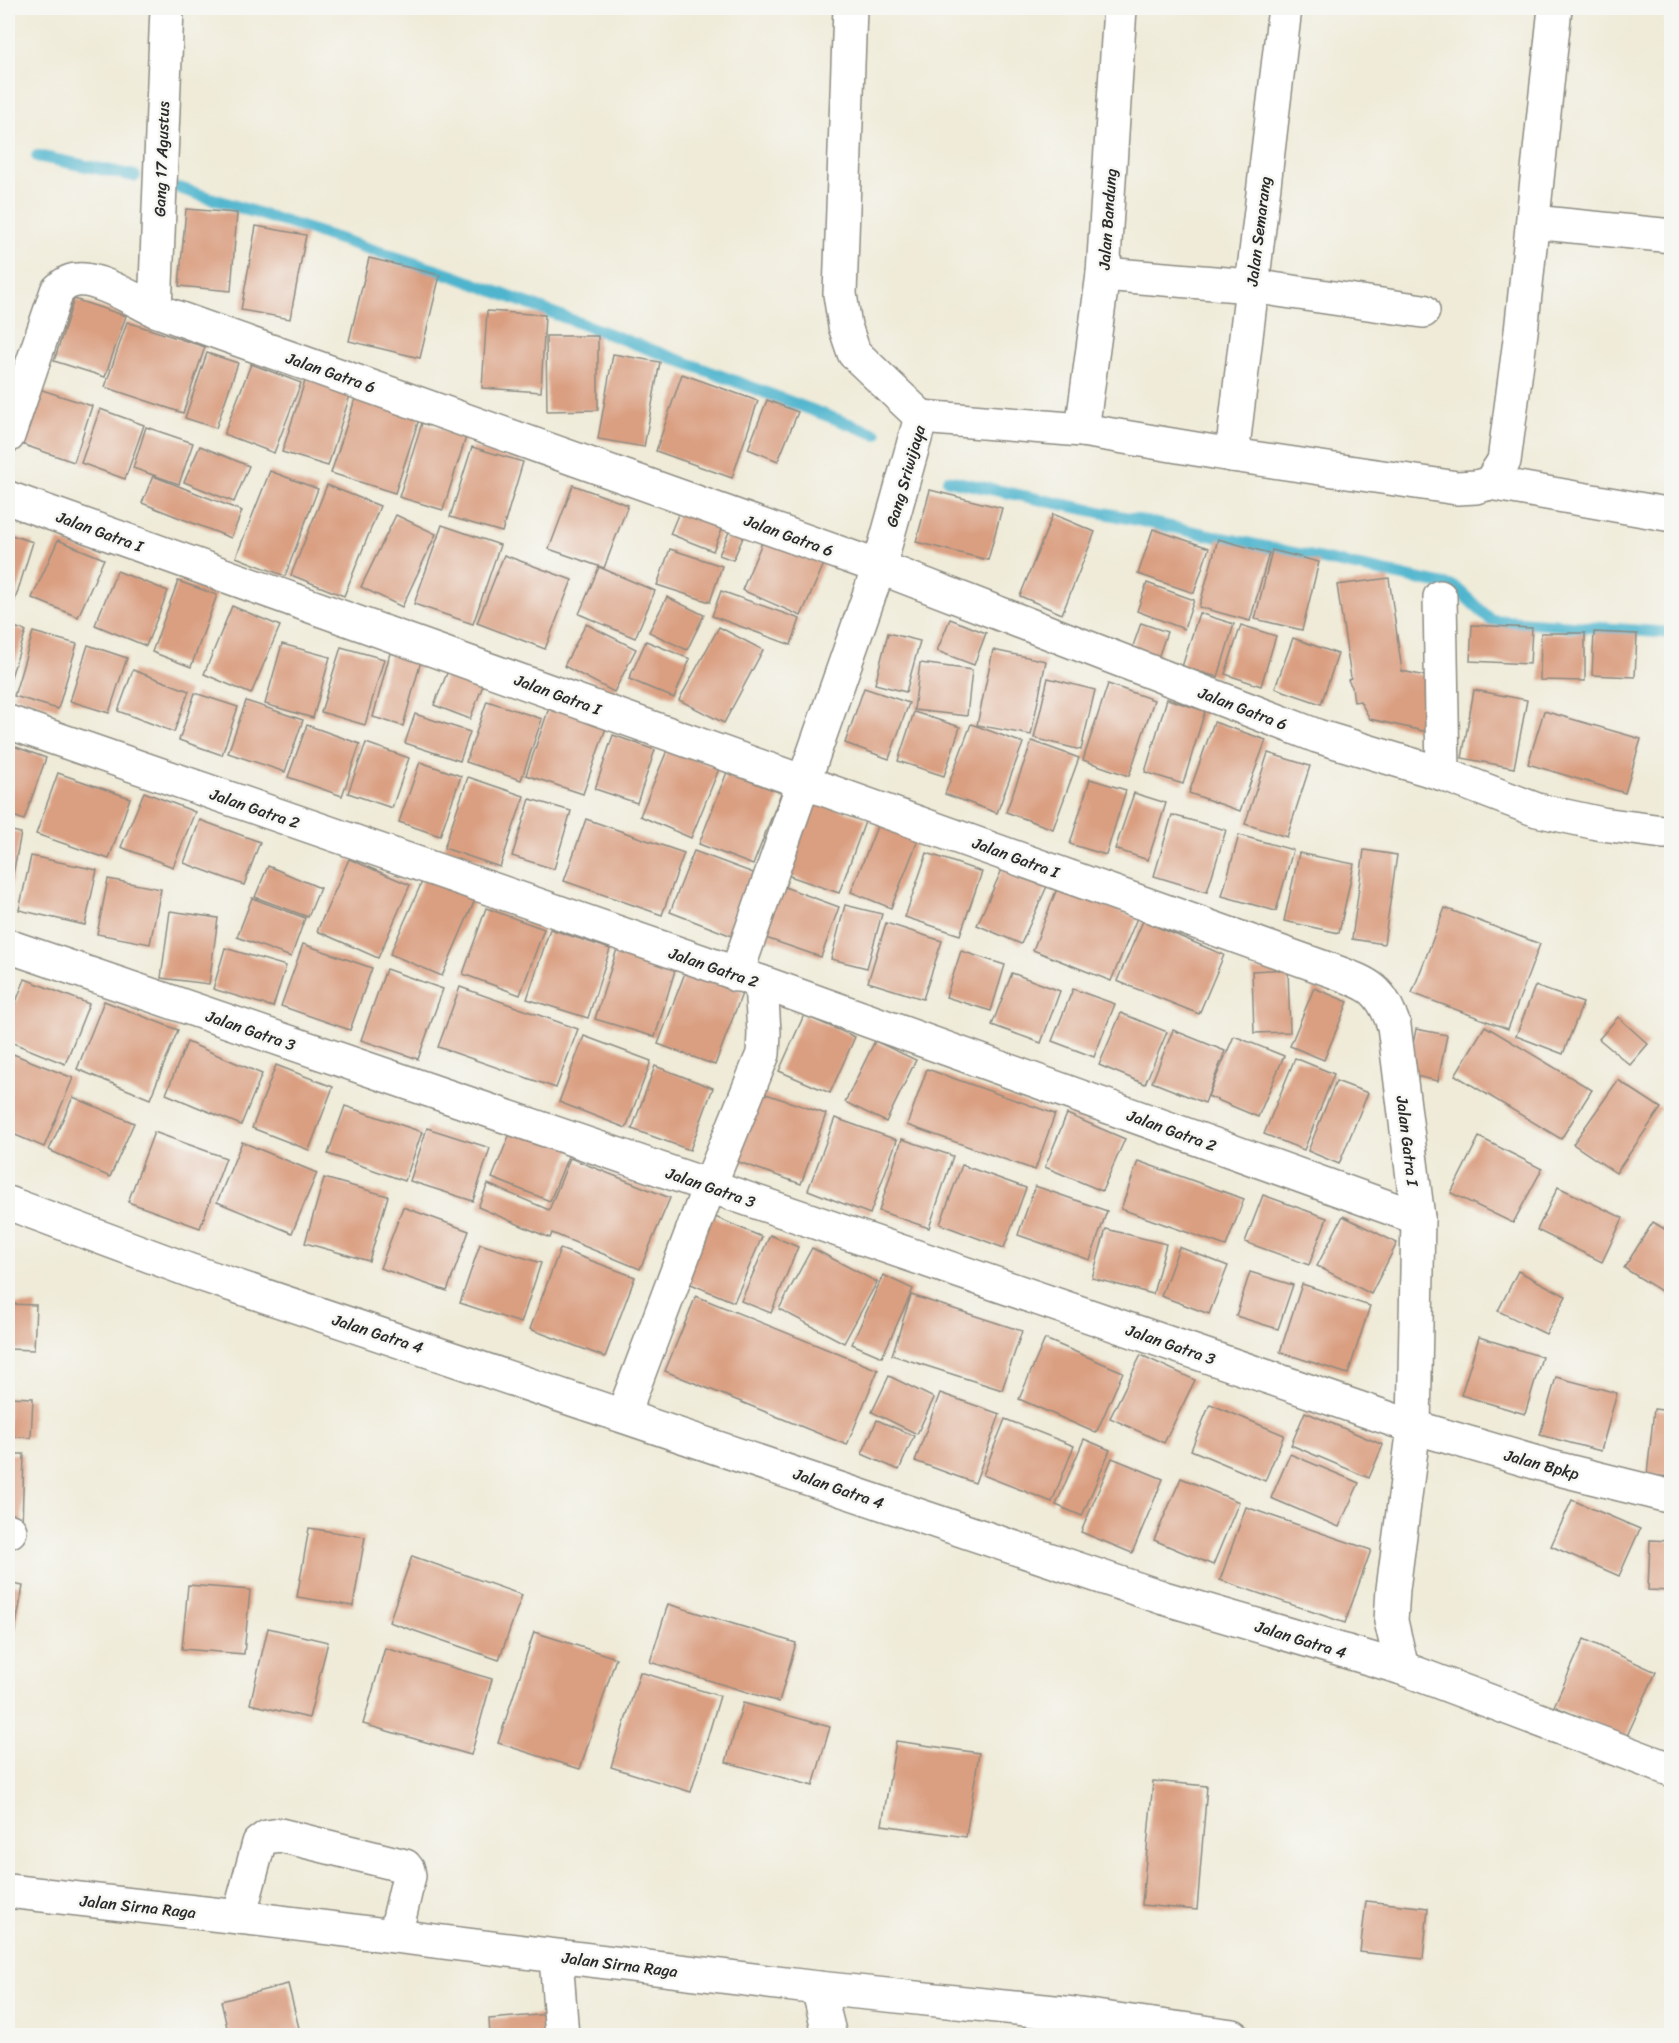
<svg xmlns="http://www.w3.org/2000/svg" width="1679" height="2043" viewBox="0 0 1679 2043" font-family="Sriracha,sans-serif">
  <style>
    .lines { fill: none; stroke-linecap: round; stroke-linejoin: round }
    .stream { stroke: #4fb5ce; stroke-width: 12 }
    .building { fill: #da9f81 }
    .minor-casing { stroke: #8d8b82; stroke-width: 36 }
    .minor { stroke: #fff; stroke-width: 33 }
    .labels { text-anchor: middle; stroke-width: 5; stroke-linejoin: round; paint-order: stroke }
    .street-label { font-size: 16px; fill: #2b2b2b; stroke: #f6f6f2 }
  </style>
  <rect width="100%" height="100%" fill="#f6f6f2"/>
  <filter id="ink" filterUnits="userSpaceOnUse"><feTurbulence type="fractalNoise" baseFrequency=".0167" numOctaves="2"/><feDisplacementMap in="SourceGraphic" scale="12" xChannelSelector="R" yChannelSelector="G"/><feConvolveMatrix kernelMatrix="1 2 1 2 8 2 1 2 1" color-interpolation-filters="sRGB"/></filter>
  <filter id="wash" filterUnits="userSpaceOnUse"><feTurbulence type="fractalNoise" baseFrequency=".008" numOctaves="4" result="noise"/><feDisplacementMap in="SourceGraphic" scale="24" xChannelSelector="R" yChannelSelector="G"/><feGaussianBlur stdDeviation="1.35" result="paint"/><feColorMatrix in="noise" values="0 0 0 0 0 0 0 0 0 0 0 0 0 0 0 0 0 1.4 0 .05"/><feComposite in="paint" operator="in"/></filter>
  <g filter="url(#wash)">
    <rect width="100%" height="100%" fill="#efebd8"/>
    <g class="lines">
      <g class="stream">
        <path d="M37,156L135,176"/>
        <path d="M179,188L454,276L876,434"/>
        <path d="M948,480L1455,587L1491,620L1672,633"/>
      </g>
    </g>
    <g id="blocks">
      <g class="building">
        <path d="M186,209L237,213L231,291L179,286Z"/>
        <path d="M256,226L306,235L290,319L241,310Z"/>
        <path d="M369,258L440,275L420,358L349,341Z"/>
        <path d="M74,299L126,316L105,377L54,361Z"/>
        <path d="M487,311L545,315L541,392L482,388Z"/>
        <path d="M127,322L205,347L183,413L105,387Z"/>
        <path d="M546,336H598V410L547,411Z"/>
        <path d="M207,353L238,363L216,428L185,418Z"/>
        <path d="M613,354L660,362L644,447L598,439Z"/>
        <path d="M251,364L301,383L274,453L224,434Z"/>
        <path d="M682,374L758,401L732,478L656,451Z"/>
        <path d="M306,378L351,392L328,466L282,452Z"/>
        <path d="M39,389L92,406L74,462L21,444Z"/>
        <path d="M357,393L421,413L395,493L331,473Z"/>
        <path d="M767,400L798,412L778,461L748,449Z"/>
        <path d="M100,409L144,425L125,479L81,463Z"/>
        <path d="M422,423L466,437L443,510L399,497Z"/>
        <path d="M146,427L193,443L179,484L133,468Z"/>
        <path d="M200,446L249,466L234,502L184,482Z"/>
        <path d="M472,447L523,462L502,532L450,517Z"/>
        <path d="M270,471L318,489L285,576L236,557Z"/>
        <path d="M153,476L242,511L231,538L142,503Z"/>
        <path d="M327,485L380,506L344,596L291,575Z"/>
        <path d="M573,485L628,505L604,568L549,549Z"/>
        <path d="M930,490L1002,508L988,560L916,542Z"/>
        <path d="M682,505L725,522L713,551L670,534Z"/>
        <path d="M1053,514L1095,532L1062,614L1020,596Z"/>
        <path d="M396,515L436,534L402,607L361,587Z"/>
        <path d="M442,525L500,545L473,624L414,604Z"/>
        <path d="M732,525L746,531L733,560L719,555Z"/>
        <path d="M1153,529L1209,548L1194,593L1138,574Z"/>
        <path d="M8,534L33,542L10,616L8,615Z"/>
        <path d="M764,538L824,564L801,616L742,590Z"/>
        <path d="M1218,539L1269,553L1250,621L1199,607Z"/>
        <path d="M58,540L104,559L78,617L32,598Z"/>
        <path d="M670,549L722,566L710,602L657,585Z"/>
        <path d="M1272,550L1319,562L1302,630L1255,619Z"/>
        <path d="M504,555L572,580L545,649L477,623Z"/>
        <path d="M599,567L655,591L635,638L579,614Z"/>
        <path d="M117,571L168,591L146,646L95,625Z"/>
        <path d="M1389,578L1402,671L1440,679L1428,732L1370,719L1360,701L1354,702L1352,687L1348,680L1351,678L1337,585Z"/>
        <path d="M178,581L217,595L191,667L152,652Z"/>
        <path d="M1147,583L1194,600L1184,629L1137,611Z"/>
        <path d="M721,591L800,619L791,645L712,616Z"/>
        <path d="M667,597L704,615L687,650L649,632Z"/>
        <path d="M232,606L280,626L251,694L204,674Z"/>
        <path d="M1199,613L1234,624L1218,677L1182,667Z"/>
        <path d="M950,619L986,633L974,665L937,651Z"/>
        <path d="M1141,623L1167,632L1158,658L1132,649Z"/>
        <path d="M586,624L636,649L614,692L564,666Z"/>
        <path d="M8,625L26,631L8,686Z"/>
        <path d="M1241,625L1276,636L1261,686L1225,674Z"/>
        <path d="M1472,625L1532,628L1530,664L1470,661Z"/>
        <path d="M719,627L763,650L724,723L679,700Z"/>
        <path d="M33,632L77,644L58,709L14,696Z"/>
        <path d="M1594,632L1637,634L1635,677L1592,675Z"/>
        <path d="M888,633L920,641L906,692L875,684Z"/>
        <path d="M1541,633H1585V681L1540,680Z"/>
        <path d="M1293,638L1338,654L1321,704L1275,688Z"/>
        <path d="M646,641L690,659L674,698L629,679Z"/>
        <path d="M282,644L330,657L313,718L265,704Z"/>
        <path d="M88,645L127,658L109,713L70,701Z"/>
        <path d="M341,647L384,659L365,725L321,712Z"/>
        <path d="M993,650L1046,661L1031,735L977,725Z"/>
        <path d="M390,653L421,661L403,726L373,717Z"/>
        <path d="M452,661L487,675L470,719L434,705Z"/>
        <path d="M920,663L972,670L967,716L914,710Z"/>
        <path d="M133,670L189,691L174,732L118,711Z"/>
        <path d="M1048,678L1095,690L1081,750L1034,738Z"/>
        <path d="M1108,684L1154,700L1129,776L1083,760Z"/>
        <path d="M864,688L909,703L889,759L845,743Z"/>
        <path d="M1474,690L1527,700L1514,768L1462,758Z"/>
        <path d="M195,693L238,707L222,755L179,740Z"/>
        <path d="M1167,699L1205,711L1183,784L1145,772Z"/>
        <path d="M246,701L303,720L285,772L228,753Z"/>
        <path d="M487,701L542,719L521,780L466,762Z"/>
        <path d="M550,705L607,725L583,794L526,775Z"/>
        <path d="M1544,711L1641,739L1625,793L1528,764Z"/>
        <path d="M914,712L960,727L944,776L898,761Z"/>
        <path d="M415,714L470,732L460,761L405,743Z"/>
        <path d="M1214,722L1266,740L1240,811L1189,793Z"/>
        <path d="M971,724L1023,743L997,813L945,794Z"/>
        <path d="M307,725L360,744L342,796L288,777Z"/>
        <path d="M613,735L655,750L637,803L595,789Z"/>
        <path d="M1032,741L1079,758L1053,829L1006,812Z"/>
        <path d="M366,743L409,758L392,808L348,793Z"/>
        <path d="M8,744L46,758L24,820L8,814Z"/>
        <path d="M668,748L719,769L691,838L640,816Z"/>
        <path d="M1268,753L1310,766L1287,837L1245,824Z"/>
        <path d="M420,762L461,776L440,836L399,822Z"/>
        <path d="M727,772L781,793L753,865L699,844Z"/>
        <path d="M58,773L130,798L109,859L36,834Z"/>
        <path d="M468,777L524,796L500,867L444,848Z"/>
        <path d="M1090,779L1126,790L1106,855L1070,844Z"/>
        <path d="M144,792L195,812L173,867L121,847Z"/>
        <path d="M1134,793L1166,803L1148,860L1115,849Z"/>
        <path d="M805,797L866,819L839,893L778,872Z"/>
        <path d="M530,799L571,811L554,869L512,856Z"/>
        <path d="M1172,815L1226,830L1207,892L1154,876Z"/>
        <path d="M586,819L684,853L662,915L564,881Z"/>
        <path d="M880,819L920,835L891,908L851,892Z"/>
        <path d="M200,820L260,842L244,885L184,863Z"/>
        <path d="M8,830L21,833L9,895H8Z"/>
        <path d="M1239,835L1293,850L1276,911L1222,896Z"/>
        <path d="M1364,850L1397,855L1384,944L1352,939Z"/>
        <path d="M694,851L756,874L732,936L670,912Z"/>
        <path d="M927,853L982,872L960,935L905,917Z"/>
        <path d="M1299,853L1354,864L1339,933L1284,921Z"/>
        <path d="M31,856L97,870L85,925L19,910Z"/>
        <path d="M349,859L410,885L378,958L317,931Z"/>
        <path d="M1004,865L1048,884L1021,944L977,925Z"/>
        <path d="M268,866L320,888L308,917L255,897Z"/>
        <path d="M426,873L477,895L442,976L390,954Z"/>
        <path d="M108,879L161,889L150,944L97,934Z"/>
        <path d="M779,885L839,907L821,957L760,936Z"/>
        <path d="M1058,886L1137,918L1111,981L1033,950Z"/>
        <path d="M252,898L305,918L291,957L237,937Z"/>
        <path d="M845,905L882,914L867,968L831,959Z"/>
        <path d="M486,908L544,929L520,995L463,974Z"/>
        <path d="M1445,908L1540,944L1508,1029L1412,993Z"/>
        <path d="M170,911L218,918L209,984L161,978Z"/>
        <path d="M1143,921L1224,955L1199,1014L1117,981Z"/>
        <path d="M886,923L942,941L923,999L868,982Z"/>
        <path d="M550,929L610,949L588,1018L527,999Z"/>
        <path d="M303,944L372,968L350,1030L281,1006Z"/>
        <path d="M225,948L286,966L273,1007L213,989Z"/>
        <path d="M617,949L676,967L655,1037L595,1019Z"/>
        <path d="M961,951L1005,965L991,1011L946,997Z"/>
        <path d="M386,969L443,989L418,1059L361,1040Z"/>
        <path d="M1288,969L1290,1032L1254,1033L1252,971Z"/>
        <path d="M686,970L743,991L715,1065L658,1044Z"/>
        <path d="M1012,973L1060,991L1041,1043L992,1025Z"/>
        <path d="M25,979L89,1004L65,1064L8,1041V1022Z"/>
        <path d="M1535,986L1583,1003L1563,1054L1516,1036Z"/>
        <path d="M460,987L578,1029L556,1088L438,1047Z"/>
        <path d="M1314,988L1348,1002L1324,1060L1290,1046Z"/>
        <path d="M1073,989L1115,1004L1094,1057L1052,1041Z"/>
        <path d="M104,1001L178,1030L150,1099L77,1069Z"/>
        <path d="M1121,1013L1167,1032L1145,1084L1099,1065Z"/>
        <path d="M804,1015L855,1037L830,1093L779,1071Z"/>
        <path d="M1618,1017L1648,1044L1630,1065L1599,1039Z"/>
        <path d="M1485,1026L1592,1090L1561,1139L1455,1075Z"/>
        <path d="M1416,1029L1447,1035L1438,1081L1407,1074Z"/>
        <path d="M1173,1030L1225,1051L1205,1103L1152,1082Z"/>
        <path d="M584,1036L651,1061L626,1128L559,1102Z"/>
        <path d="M1234,1036L1284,1056L1258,1117L1208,1096Z"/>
        <path d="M875,1041L916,1060L886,1122L845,1102Z"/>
        <path d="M187,1042L262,1074L241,1125L166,1094Z"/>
        <path d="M8,1052L73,1078L44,1147L8,1132Z"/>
        <path d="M1295,1058L1334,1074L1304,1150L1264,1134Z"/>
        <path d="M276,1065L333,1087L309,1150L252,1128Z"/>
        <path d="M655,1066L713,1088L690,1150L632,1129Z"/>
        <path d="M927,1069L1055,1114L1035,1170L907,1125Z"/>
        <path d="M1618,1080L1661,1108L1616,1173L1573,1144Z"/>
        <path d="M1336,1081L1368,1093L1339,1164L1308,1151Z"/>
        <path d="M760,1092L826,1114L801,1184L736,1161Z"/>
        <path d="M73,1097L134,1123L110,1177L49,1150Z"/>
        <path d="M345,1106L422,1132L405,1181L328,1154Z"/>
        <path d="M1067,1114L1125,1139L1102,1191L1045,1167Z"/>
        <path d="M835,1118L897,1140L870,1214L808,1190Z"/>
        <path d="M515,1121L573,1144L550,1201L492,1178Z"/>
        <path d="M427,1128L490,1148L473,1201L410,1181Z"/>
        <path d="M154,1132L226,1158L200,1228L128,1202Z"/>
        <path d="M1479,1137L1542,1169L1513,1223L1451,1193Z"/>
        <path d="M902,1139L953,1156L929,1228L879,1211Z"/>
        <path d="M242,1142L317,1173L292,1233L217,1202Z"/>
        <path d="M570,1158L670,1198L640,1269L552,1233L550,1238L478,1207L488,1184L549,1210Z"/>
        <path d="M1138,1161L1244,1199L1226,1246L1121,1209Z"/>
        <path d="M962,1165L1026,1188L1004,1248L940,1224Z"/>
        <path d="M324,1178L388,1196L369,1261L305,1243Z"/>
        <path d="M1035,1186L1107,1211L1090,1260L1018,1235Z"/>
        <path d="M1558,1187L1623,1218L1602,1262L1537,1230Z"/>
        <path d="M1263,1195L1327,1218L1309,1265L1245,1242Z"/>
        <path d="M403,1207L469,1231L447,1291L380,1268Z"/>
        <path d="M708,1214L762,1237L734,1302L679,1279Z"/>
        <path d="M1343,1216L1397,1243L1371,1294L1317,1266Z"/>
        <path d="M1653,1222L1671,1233V1291L1669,1296L1624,1268Z"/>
        <path d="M1106,1229L1166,1244L1153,1294L1092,1278Z"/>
        <path d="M770,1235L798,1247L771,1313L741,1301Z"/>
        <path d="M480,1244L541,1263L521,1323L460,1303Z"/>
        <path d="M1179,1247L1228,1266L1209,1314L1161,1296Z"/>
        <path d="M812,1248L877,1282L844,1343L779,1309Z"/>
        <path d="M560,1249L635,1277L605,1357L530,1329Z"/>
        <path d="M1518,1271L1566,1296L1546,1334L1498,1311Z"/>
        <path d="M1250,1272L1293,1285L1278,1329L1236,1316Z"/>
        <path d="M883,1275L913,1289L882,1357L852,1344Z"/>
        <path d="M1302,1284L1370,1306L1348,1374L1280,1352Z"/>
        <path d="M911,1295L1022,1331L1002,1390L892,1355Z"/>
        <path d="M696,1296L878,1370L847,1445L665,1371Z"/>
        <path d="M8,1304L36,1305L34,1350L8,1349Z"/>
        <path d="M1479,1337L1542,1357L1525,1414L1461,1395Z"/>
        <path d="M1045,1339L1123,1372L1096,1433L1019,1399Z"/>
        <path d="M1141,1355L1195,1380L1164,1443L1110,1418Z"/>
        <path d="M889,1376L934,1398L917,1434L872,1412Z"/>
        <path d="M1556,1377L1617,1393L1601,1451L1540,1435Z"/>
        <path d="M940,1393L1000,1414L975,1483L915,1461Z"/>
        <path d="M8,1397L33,1398L31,1438L8,1436Z"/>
        <path d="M1210,1404L1284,1435L1265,1481L1191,1450Z"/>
        <path d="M1654,1409L1671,1411V1477L1647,1475Z"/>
        <path d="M1305,1412L1383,1445L1369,1478L1291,1445Z"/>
        <path d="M1005,1419L1074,1446L1052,1502L983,1475Z"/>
        <path d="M877,1420L914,1436L899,1470L862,1454Z"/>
        <path d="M1084,1439L1110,1450L1082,1516L1056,1505Z"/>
        <path d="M8,1454H24L22,1526H8Z"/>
        <path d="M1290,1454L1359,1483L1339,1527L1271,1498Z"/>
        <path d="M1112,1458L1163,1479L1132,1553L1081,1532Z"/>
        <path d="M1181,1478L1239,1502L1213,1565L1154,1540Z"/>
        <path d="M1572,1500L1640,1529L1619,1576L1551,1546Z"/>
        <path d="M1246,1507L1371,1550L1345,1623L1220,1580Z"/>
        <path d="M309,1528L365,1537L353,1606L297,1597Z"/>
        <path d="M1650,1540L1671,1541V1591L1648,1590Z"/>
        <path d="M412,1556L522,1595L499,1660L389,1622Z"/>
        <path d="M8,1583L23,1586L9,1664H8Z"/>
        <path d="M188,1585L250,1590L244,1654L182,1649Z"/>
        <path d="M668,1604L796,1643L779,1702L650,1662Z"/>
        <path d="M268,1628L328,1642L309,1718L250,1704Z"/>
        <path d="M534,1632L616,1658L580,1769L498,1743Z"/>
        <path d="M1584,1639L1656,1672L1626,1738L1554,1706Z"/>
        <path d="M385,1648L492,1679L471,1755L363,1724Z"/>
        <path d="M640,1672L720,1696L691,1792L611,1767Z"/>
        <path d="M743,1703L830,1727L813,1786L726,1762Z"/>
        <path d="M896,1741L979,1753L966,1837L882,1825Z"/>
        <path d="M1153,1781L1207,1786L1197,1910L1142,1905Z"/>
        <path d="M1366,1901L1428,1908L1423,1959L1360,1952Z"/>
        <path d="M288,1984L301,2036H229L221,2001Z"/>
        <path d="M550,2014L551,2036H490L489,2019Z"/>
        <path d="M858,2031L965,2033V2036H858Z"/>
      </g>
    </g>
  </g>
  <g filter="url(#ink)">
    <use href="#blocks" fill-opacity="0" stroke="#8d8b82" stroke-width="1.5"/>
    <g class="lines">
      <g class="minor-casing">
        <g id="minor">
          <path d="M1533,222L1672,236"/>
          <path d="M1103,274L1251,286L1423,311"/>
          <path d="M155,310L167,8"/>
          <path d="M921,417L1082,430L1232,455L1457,488L1476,487L1490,483L1504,461L1521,332L1555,8"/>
          <path d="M1082,430L1103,274L1120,8"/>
          <path d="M8,436L57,291C63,285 68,281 77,280C98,277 136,301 155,310L879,567L1317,736L1443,774L1537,810L1602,824L1663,832L1672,831"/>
          <path d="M1232,455L1285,8"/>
          <path d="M1490,483L1672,515"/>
          <path d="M8,498L1336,972C1371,985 1381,989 1394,1026L1418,1218L1414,1427L1393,1589L1391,1621L1402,1668"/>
          <path d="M1440,597L1443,774"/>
          <path d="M8,722L761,982L1418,1218"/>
          <path d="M8,946L1414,1427L1551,1467L1672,1497"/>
          <path d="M736,975L879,567L921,417L854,353L845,326L840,294L850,8"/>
          <path d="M8,1203L191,1271L1164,1598L1402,1668L1672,1770"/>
          <path d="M623,1415L709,1187L763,1054L764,1033L761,982"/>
          <path d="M8,1531H10"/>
          <path d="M8,1891L239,1917L818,1988L1074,2014L1233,2036"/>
          <path d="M239,1917L259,1843L267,1837L280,1835L405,1866L408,1870L409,1876L395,1936"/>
          <path d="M556,1957L562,2036"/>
          <path d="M818,1988L830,2036"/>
        </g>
      </g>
      <use href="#minor" class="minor"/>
    </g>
  </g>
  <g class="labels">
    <g class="street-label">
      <text transform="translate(161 159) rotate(-88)" y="6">Gang 17 Agustus</text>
      <text transform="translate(1107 219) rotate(-86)" y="6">Jalan Bandung</text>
      <text transform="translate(1258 231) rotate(-83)" y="6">Jalan Semarang</text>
      <text transform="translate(331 372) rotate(19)" y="6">Jalan Gatra 6</text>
      <text transform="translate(905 476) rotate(-74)" y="6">Gang Sriwijaya</text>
      <text transform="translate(100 531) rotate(20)" y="6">Jalan Gatra I</text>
      <text transform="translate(789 535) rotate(20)" y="6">Jalan Gatra 6</text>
      <text transform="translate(558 694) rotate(20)" y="6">Jalan Gatra I</text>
      <text transform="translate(1243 708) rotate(21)" y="6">Jalan Gatra 6</text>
      <text transform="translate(255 808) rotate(19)" y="6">Jalan Gatra 2</text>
      <text transform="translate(1016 857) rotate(20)" y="6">Jalan Gatra I</text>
      <text transform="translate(714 967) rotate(19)" y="6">Jalan Gatra 2</text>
      <text transform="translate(251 1030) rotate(19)" y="6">Jalan Gatra 3</text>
      <text transform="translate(1172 1130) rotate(20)" y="6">Jalan Gatra 2</text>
      <text transform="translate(1408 1141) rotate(83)" y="6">Jalan Gatra I</text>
      <text transform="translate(711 1187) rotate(19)" y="6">Jalan Gatra 3</text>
      <text transform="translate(378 1333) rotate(18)" y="6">Jalan Gatra 4</text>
      <text transform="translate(1171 1344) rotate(19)" y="6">Jalan Gatra 3</text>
      <text transform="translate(1542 1464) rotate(15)" y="6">Jalan Bpkp</text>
      <text transform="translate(839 1488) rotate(19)" y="6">Jalan Gatra 4</text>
      <text transform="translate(1301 1639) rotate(17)" y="6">Jalan Gatra 4</text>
      <text transform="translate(138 1906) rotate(6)" y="6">Jalan Sirna Raga</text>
      <text transform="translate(620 1964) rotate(7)" y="6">Jalan Sirna Raga</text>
    </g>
  </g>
  <rect width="1679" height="2043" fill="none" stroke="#f6f6f2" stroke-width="30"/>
</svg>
